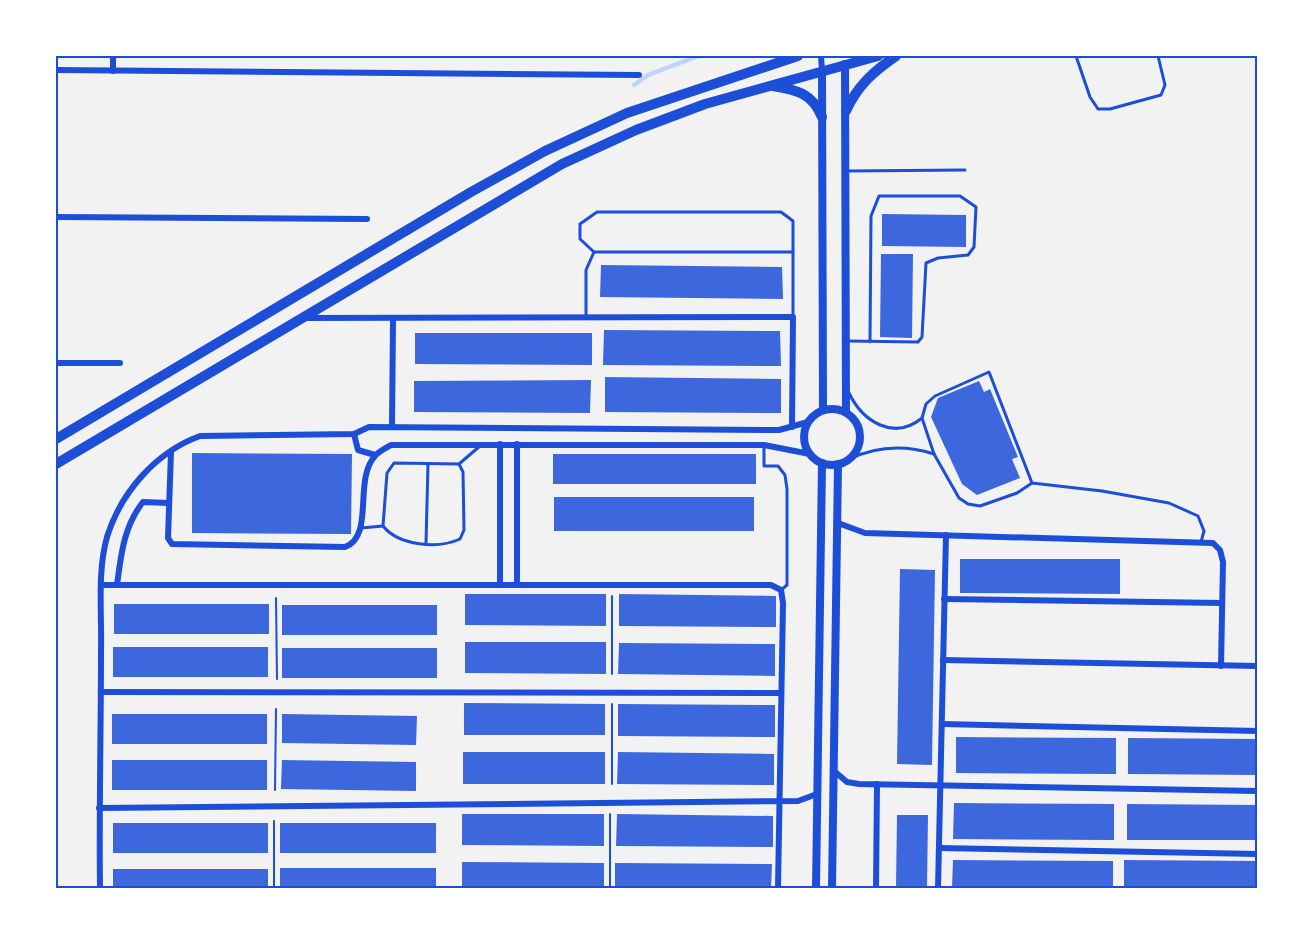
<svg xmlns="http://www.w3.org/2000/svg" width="1313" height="944" viewBox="0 0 1313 944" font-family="'Open Sans',sans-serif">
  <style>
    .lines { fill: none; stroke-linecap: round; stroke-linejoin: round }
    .stream { stroke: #bfd3fe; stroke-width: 4.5 }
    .building { fill: #3d67dc }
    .path { stroke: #1d4ed8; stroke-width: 2 }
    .service { stroke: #1d4ed8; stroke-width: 3 }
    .minor { stroke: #1d4ed8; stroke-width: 6 }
    .tertiary { stroke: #1d4ed8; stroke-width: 8 }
    .trunk { stroke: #1d4ed8; stroke-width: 10 }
    .neatline { fill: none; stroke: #1d4ed8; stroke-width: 2 }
  </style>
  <rect width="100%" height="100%" fill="#f2f2f2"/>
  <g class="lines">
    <path class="stream" d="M634,85L648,75L698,56"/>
  </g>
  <g class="building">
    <path d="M882,214L966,215V247L882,246Z"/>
    <path d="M881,254H913L912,338L880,337Z"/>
    <path d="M601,265L782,267L783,299L600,297Z"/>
    <path d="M604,330L780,331L781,366L603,365Z"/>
    <path d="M415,333H592V365L415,364Z"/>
    <path d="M605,377L781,379V413L605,412Z"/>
    <path d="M591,380L590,413L414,412V381Z"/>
    <path d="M979,381L984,392L990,389L1018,457L1012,459L1020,478L977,495L962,484L931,417L938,398Z"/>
    <path d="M192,453L352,454L351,534L192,533Z"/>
    <rect x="553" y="454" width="203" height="30"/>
    <rect x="554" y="497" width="200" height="34"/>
    <path d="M960,559H1120V594L960,593Z"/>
    <path d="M900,569L935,570L932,765L897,764Z"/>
    <path d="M465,594H606V626L465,625Z"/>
    <path d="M619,594L776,596V627L619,626Z"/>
    <rect x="114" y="604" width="155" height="30"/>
    <rect x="282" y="605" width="155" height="30"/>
    <path d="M465,642H606V674L465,673Z"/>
    <path d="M619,643L775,644V676L618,674Z"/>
    <rect x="113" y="647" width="155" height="30"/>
    <rect x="282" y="648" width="155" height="30"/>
    <path d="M464,703L605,704V735H464Z"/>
    <path d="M618,704L775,705V737L618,736Z"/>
    <rect x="112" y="714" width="155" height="30"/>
    <path d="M282,714L417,716L416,745L282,743Z"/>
    <path d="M956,737L1116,738V774L956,773Z"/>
    <path d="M1128,738L1258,739V775L1128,774Z"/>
    <rect x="463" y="752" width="142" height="32"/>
    <path d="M618,752L774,754V785L617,784Z"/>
    <rect x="112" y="760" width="155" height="30"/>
    <path d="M282,760L416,762V791L281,789Z"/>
    <path d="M954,803L1114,804V840L953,839Z"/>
    <path d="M1127,804L1258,805V840H1127Z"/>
    <path d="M462,814H604V846L462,845Z"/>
    <path d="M617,814L773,816V847L616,846Z"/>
    <path d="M897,815H928L927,888H896Z"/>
    <rect x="113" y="823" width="155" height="30"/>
    <rect x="280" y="823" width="156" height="30"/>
    <path d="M953,860L1113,861V888H952Z"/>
    <path d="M1124,860L1258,861V888H1124Z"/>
    <path d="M462,862L604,863V888H462Z"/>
    <path d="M615,863L772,864L771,888H615Z"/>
    <rect x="280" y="868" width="156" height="20"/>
    <rect x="113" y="869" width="155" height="19"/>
  </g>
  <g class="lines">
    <g class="path">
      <path d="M612,596V674"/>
      <path d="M276,598L277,679"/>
      <path d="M612,704V784"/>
      <path d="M275,790L276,709"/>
      <path d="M610,814V888"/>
      <path d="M274,821V888"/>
    </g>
    <g class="service">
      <path d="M1076,56L1090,97L1098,109H1110L1161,95L1165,85L1158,56"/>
      <path d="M848,171L965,170"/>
      <path d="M594,252H793"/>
      <path d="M586,318V270L594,252L580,239V224L597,212H781L793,221V316"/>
      <path d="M848,341L918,342L922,337L926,263L938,258L968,255L974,247L976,207L960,196H879L871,216L870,342"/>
      <path d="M849,393C863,422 894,441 922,418"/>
      <path d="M764,445V466H778L785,475L787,489V585L781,590"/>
      <path d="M850,459C877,446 905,445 934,454"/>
      <path d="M394,463L459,464L463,472L464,530L460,539C438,549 399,546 383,526L387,473Z"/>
      <path d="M459,464L480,446"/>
      <path d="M1032,483L989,372L935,396L926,404L922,418L934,454L959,498L968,504L980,506L1017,493L1032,483L1102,491L1169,503L1198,516L1204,531L1201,542"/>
      <path d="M361,528L383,526"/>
      <path d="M426,543L428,464"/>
    </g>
    <g class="minor">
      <path d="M821,56L822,71"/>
      <path d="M56,70L639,75"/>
      <path d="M113,71V56"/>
      <path d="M56,217L367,219"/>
      <path d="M305,318L793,317L792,427"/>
      <path d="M56,363H120"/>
      <path d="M392,427L393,320"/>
      <path d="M354,434L358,450L375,455"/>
      <path d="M500,444V585"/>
      <path d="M517,444V585"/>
      <path d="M171,452L168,538L172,544L345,547C375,536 353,480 375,456C379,451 386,448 391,445H764L810,454"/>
      <path d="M838,523L865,533L1213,543L1220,550L1223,562L1221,666"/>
      <path d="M102,585H771L781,590L783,603L778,888"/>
      <path d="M117,585C121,554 124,526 143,502L169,503"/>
      <path d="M944,599L1222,603"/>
      <path d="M943,660L1258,666"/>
      <path d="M101,692L781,693"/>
      <path d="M942,724L1258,731"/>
      <path d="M834,771L847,782L859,784L1258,791"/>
      <path d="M99,808L798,801L817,794"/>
      <path d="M939,848L1258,854"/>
      <path d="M100,888C99,809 101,730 101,651C102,615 97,572 107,537C121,492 156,452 200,436L354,434L369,427L779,430L808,422"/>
      <path d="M876,888L877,784"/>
      <path d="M938,888L946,535"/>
    </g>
    <g class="tertiary">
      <path d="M845,64L846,412"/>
      <path d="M822,71L823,410"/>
      <circle cx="832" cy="437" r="28"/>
      <path d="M816,888L822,463"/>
      <path d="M832,888L838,464"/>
    </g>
    <g class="trunk">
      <path d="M773,86C797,90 812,93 822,117"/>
      <path d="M846,111C857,86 874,71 896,56"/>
      <path d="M56,439L471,192L545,151L627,113L798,56"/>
      <path d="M56,464L562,164L636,130L705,104L878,56"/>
    </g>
  </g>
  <rect width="1313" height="944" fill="none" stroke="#ffffff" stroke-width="114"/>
  <rect x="57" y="57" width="1199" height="830" class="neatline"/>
</svg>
